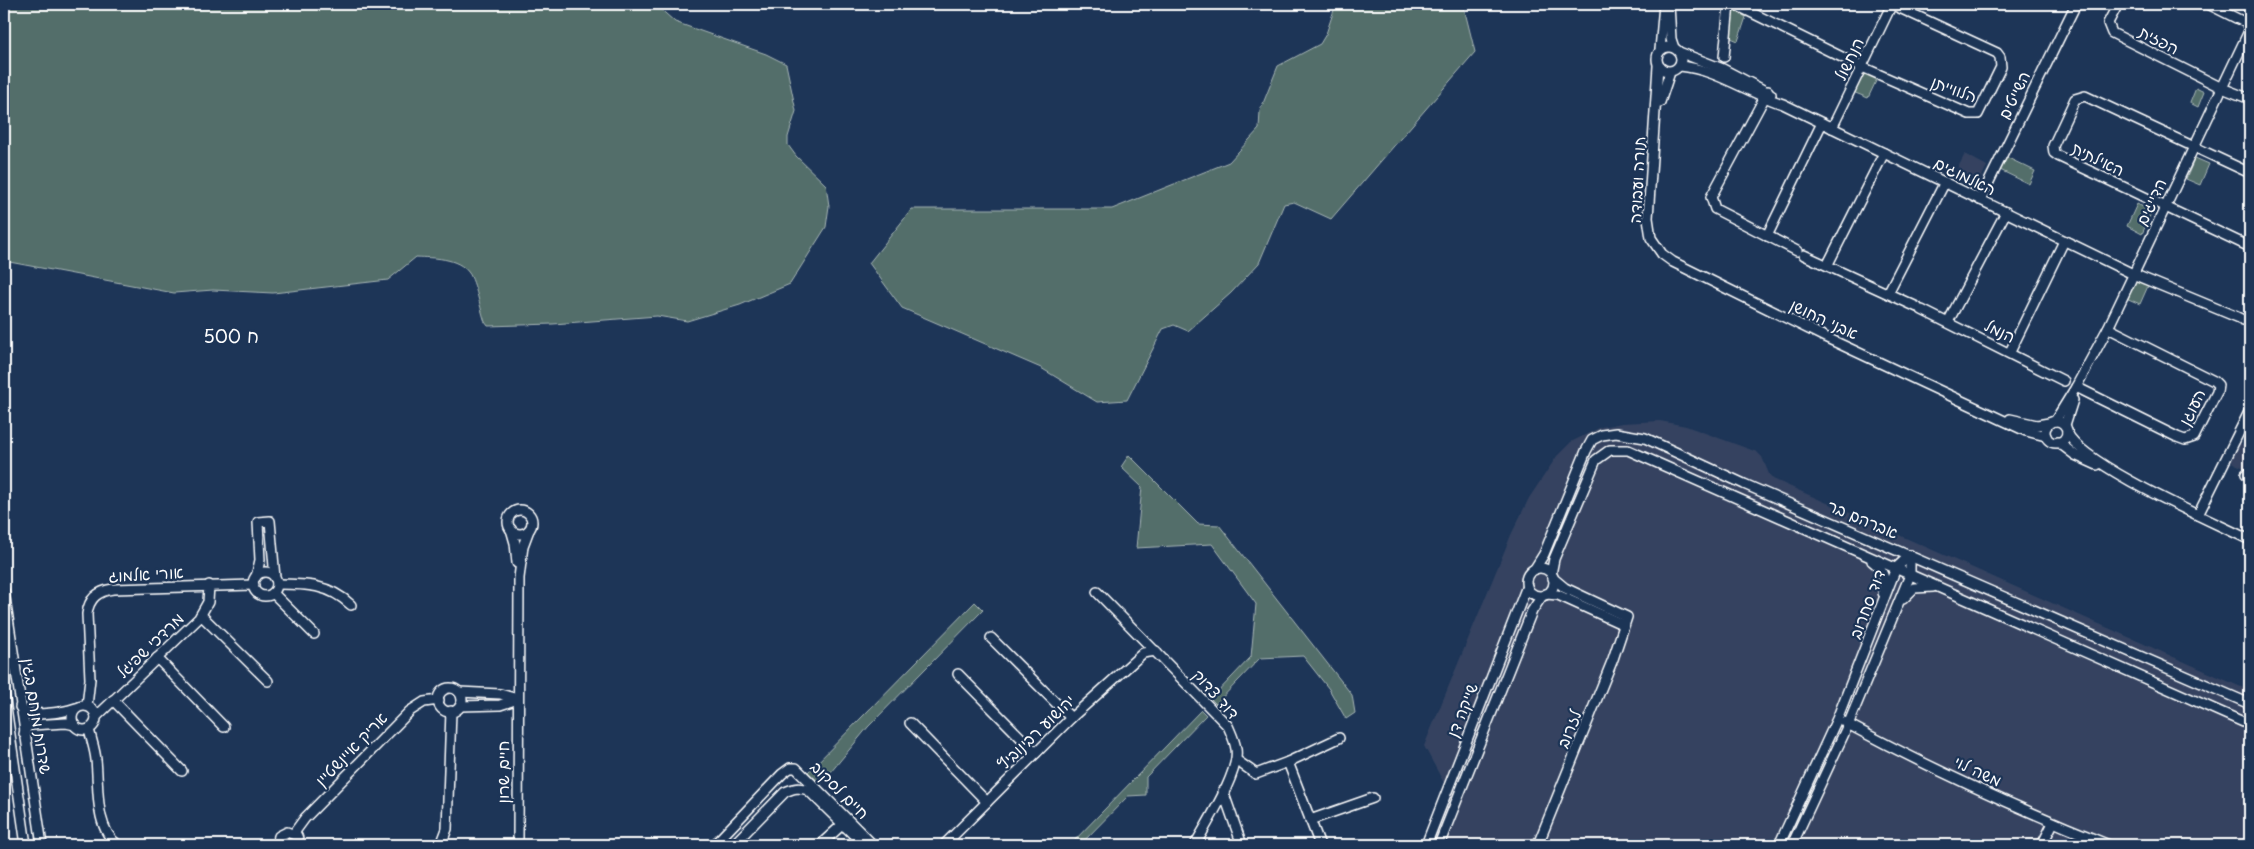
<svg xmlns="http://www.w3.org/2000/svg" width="2254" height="849" viewBox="0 0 2254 849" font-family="'Playpen Sans','Playpen Sans Hebrew',sans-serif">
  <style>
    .built { fill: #344361 }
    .green { fill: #526e6b; stroke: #a8b6b5 }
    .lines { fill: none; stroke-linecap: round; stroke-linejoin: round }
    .minor-casing { stroke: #fff; stroke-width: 12 }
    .minor { stroke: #1d3557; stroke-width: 9 }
    .labels { text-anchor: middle; stroke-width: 4.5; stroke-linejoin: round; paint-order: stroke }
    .street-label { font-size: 16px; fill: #fff; stroke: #1d3557 }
    .neighbourhood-label { font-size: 18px; fill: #fff; stroke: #1d3557 }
  </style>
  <rect width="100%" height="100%" fill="#1d3557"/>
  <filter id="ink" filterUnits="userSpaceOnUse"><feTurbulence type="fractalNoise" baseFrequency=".02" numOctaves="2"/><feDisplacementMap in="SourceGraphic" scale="10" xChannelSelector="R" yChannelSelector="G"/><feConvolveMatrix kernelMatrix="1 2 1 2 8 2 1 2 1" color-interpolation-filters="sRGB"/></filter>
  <g filter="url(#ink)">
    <g class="built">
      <path d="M1965,154L1987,166L1977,186L1954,175Z"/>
      <path d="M1660,421L1686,426L1757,452L1762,457L1769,474L1773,479L2250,691V845H1421L1445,785L1424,746L1511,535L1529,498L1557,456L1571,442L1601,427L1622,423Z"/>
      <path d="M2240,443L2250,448V471L2231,462Z"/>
    </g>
    <g class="green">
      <path d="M4,4H655L675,22L766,54L786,64L796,111L788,137V145L796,156L826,185L829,206L826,227L790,284L740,305L687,321L657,316L553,324L488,326L485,322C481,311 475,281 469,273C458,257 432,258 416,257L388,280L273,293L213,290L174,293L4,261Z"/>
      <path d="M1336,4H1463L1475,52L1331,219L1294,202L1284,204L1259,263L1231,293L1188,331L1174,325L1163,329L1127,400L1097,402L1041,368L902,308L869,263L912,209H1112L1229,162L1259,129L1260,111L1278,66L1320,44L1326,34Z"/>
      <path d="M1732,9L1746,17L1738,41L1731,38Z"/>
      <path d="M1863,72L1877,79L1868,98L1853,92Z"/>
      <path d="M2196,88L2204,92L2198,107L2190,103Z"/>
      <path d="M2004,156L2035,171L2029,184L1998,169Z"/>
      <path d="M2195,158L2209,164L2200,185L2186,179Z"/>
      <path d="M2137,204L2152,211L2142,234L2127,226Z"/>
      <path d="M2134,280L2148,286L2140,304L2126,298Z"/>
      <path d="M1129,455L1198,524L1219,525L1352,695L1355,713L1346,719L1329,689L1303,656L1260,658L1216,704L1211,699L1251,657L1256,604L1212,544L1136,548L1142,487L1121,467Z"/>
      <path d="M975,602L983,610L868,727L821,784L808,772Z"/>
      <path d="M1201,710L1206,715L1146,777V795L1128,796L1080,845H1070Z"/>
    </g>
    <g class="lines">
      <g class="minor-casing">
        <g id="minor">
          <path d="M1669,4L1671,39L1674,48"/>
          <path d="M1734,4L1862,67L1969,114H1978L2001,67L2000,57L1997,53L1891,4"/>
          <path d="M2118,4L2108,23L2112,33L2222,88L2250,99"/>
          <path d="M2208,4L2250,25"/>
          <circle cx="1669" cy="59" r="12"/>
          <path d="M1660,50L1664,4"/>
          <path d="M1679,52L1723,69L1771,94"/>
          <path d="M1724,57L1729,4"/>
          <path d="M1658,66L1648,218L1651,238L1662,254L1673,262L1827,338L2026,431L2046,436"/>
          <path d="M1680,66C1716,69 1748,93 1783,104L2133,274L2237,317L2243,320L2250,317"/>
          <path d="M1768,91L1711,197L1715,209L1797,251"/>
          <path d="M1660,102L1670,72"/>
          <path d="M1832,128L1892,4"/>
          <path d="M2250,173L2085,96L2075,99L2053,146L2054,153L2058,156L2250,247"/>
          <path d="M1980,200L2076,4"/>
          <path d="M1767,236L1822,123"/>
          <path d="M1804,255L1917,307"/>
          <path d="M1828,264L1884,153"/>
          <path d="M1888,293L1945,182"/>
          <path d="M1922,310L2064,381"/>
          <path d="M1948,322L2006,212"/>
          <path d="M2010,352L2064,241"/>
          <path d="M2076,387L2177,437L2185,440L2194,437L2217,392L2218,385L2214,381L2108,328"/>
          <path d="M2010,419L2037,425L2049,423"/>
          <path d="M2055,421L2076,387L2108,328L2250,29"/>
          <circle cx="2056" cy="432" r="11"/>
          <path d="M2065,425L2073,400"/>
          <path d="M2067,432C2081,465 2214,522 2250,540"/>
          <path d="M2058,442L2075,455L2097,465"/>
          <path d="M2246,474L2250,475"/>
          <circle cx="520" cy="522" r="12"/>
          <path d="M2198,515L2250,410"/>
          <path d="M511,529L515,543L517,563"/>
          <path d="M1872,561C1884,570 1886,579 1883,593"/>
          <circle cx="1540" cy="582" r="14"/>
          <path d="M1534,570L1544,554L1586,451L1592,440L1602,435L1616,433L1645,438L1744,484L2250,704"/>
          <circle cx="265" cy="584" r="12"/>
          <path d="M1551,574L1554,559L1596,460L1610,450H1628L2250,725"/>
          <path d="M256,577L260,560L258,522L270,521L275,578"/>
          <path d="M277,584C306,584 329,584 351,605"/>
          <path d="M4,591L42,845"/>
          <path d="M1097,592L1228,726C1231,733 1235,741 1236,749C1240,772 1207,823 1195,845"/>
          <path d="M273,593L314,634"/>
          <path d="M1546,594L1558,595L1624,625"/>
          <path d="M1903,599L1914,588L1933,587"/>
          <path d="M201,615L268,681"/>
          <path d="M991,638L1071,718"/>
          <path d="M157,658L224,727"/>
          <path d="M958,674L1036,753"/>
          <circle cx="450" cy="700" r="12"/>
          <path d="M459,692L500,694L518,699"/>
          <path d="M4,693L26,845"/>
          <path d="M113,700L182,771"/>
          <circle cx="84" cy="718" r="12"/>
          <path d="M87,706L90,679L87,614C89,598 98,591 113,589L254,585"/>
          <path d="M460,706L500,705L518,699"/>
          <path d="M20,707C27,719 64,712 76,708"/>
          <path d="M96,717L199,618L208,602L209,585"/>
          <path d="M1844,722C1929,768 2019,809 2109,845"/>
          <path d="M910,723L987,802"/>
          <path d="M89,729C91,739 95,749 96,760C99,786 94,828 118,845"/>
          <path d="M24,734L26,728L31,725L66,723L75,725"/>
          <path d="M1236,760L1256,774L1288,762L1320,845"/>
          <path d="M1288,762L1339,738"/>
          <path d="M1223,791L1242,845"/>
          <path d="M1310,820L1373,798"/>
          <path d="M294,833L305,818L410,711L424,702L439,700"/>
          <path d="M1539,842L1613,659L1627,617L1565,588L1553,578"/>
          <path d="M277,845L279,836L287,832L297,836L300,845"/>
          <path d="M441,845L447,829L451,711"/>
          <path d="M518,845L519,578L523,546L529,530"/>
          <path d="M714,845L782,774L790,768H796L873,845"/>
          <path d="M733,845L785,792C794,788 799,787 808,790L864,845"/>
          <path d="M820,845L843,824"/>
          <path d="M944,845L1071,718L1143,653L1156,651"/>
          <path d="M1426,845L1527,586"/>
          <path d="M1439,845L1532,611L1542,596"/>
          <path d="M1533,845L1539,842L1548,845"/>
          <path d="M1779,845L1837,719L1896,568L1910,555"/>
          <path d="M1792,845L1848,725L1910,575V555"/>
          <path d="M2042,845L2053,823"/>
        </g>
      </g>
      <use href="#minor" class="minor"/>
    </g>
  </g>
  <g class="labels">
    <g class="street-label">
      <text transform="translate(2159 40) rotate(27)" y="6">הפזית</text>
      <text transform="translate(1849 59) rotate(-64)" y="6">הנחשול</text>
      <text transform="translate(1954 89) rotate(20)" y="6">הלווייתן</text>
      <text transform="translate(2014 95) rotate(-64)" y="6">השייטים</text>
      <text transform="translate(2098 159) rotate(26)" y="6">האילתית</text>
      <text transform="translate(1965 176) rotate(26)" y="6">האלמוגים</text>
      <text transform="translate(1637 180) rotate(-87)" y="6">תורה ועבודה</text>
      <text transform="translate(2151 202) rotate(-65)" y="6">הדייגים</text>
      <text transform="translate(1824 319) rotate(25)" y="6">אבני החושן</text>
      <text transform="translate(2000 331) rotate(26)" y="6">הנמל</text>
      <text transform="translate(2192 407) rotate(-63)" y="6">העוגן</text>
      <text transform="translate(1863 519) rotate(23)" y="6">אברהם בר</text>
      <text transform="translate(146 574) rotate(-3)" y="6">אורי אלמוג</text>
      <text transform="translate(1867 604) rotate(-69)" y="6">דוד סחרוב</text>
      <text transform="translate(150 645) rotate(-44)" y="6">מרדכי שפיגל</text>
      <text transform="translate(1216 694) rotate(48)" y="6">דוד צדוק</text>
      <text transform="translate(1462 710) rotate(-68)" y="6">שייקה דן</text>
      <text transform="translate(37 716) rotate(81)" y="6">שדרות מנחם בגין</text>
      <text transform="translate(1569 729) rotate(-68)" y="6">לזרוב</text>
      <text transform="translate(1036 732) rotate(-44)" y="6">יהושוע רבינוביץ</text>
      <text transform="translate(351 749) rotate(-46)" y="6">אריק איינשטיין</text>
      <text transform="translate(1978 771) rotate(25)" y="6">משה לוי</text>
      <text transform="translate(503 772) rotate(-90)" y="6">חיים שרון</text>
      <text transform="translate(840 790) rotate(45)" y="6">חיים לסקוב</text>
    </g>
    <g class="neighbourhood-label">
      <text x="231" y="343">ח 500</text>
    </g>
  </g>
  <rect width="2254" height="849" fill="none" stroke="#1d3557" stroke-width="20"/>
  <rect x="10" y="10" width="2234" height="829" fill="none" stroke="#fff" stroke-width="2" filter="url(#ink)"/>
</svg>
